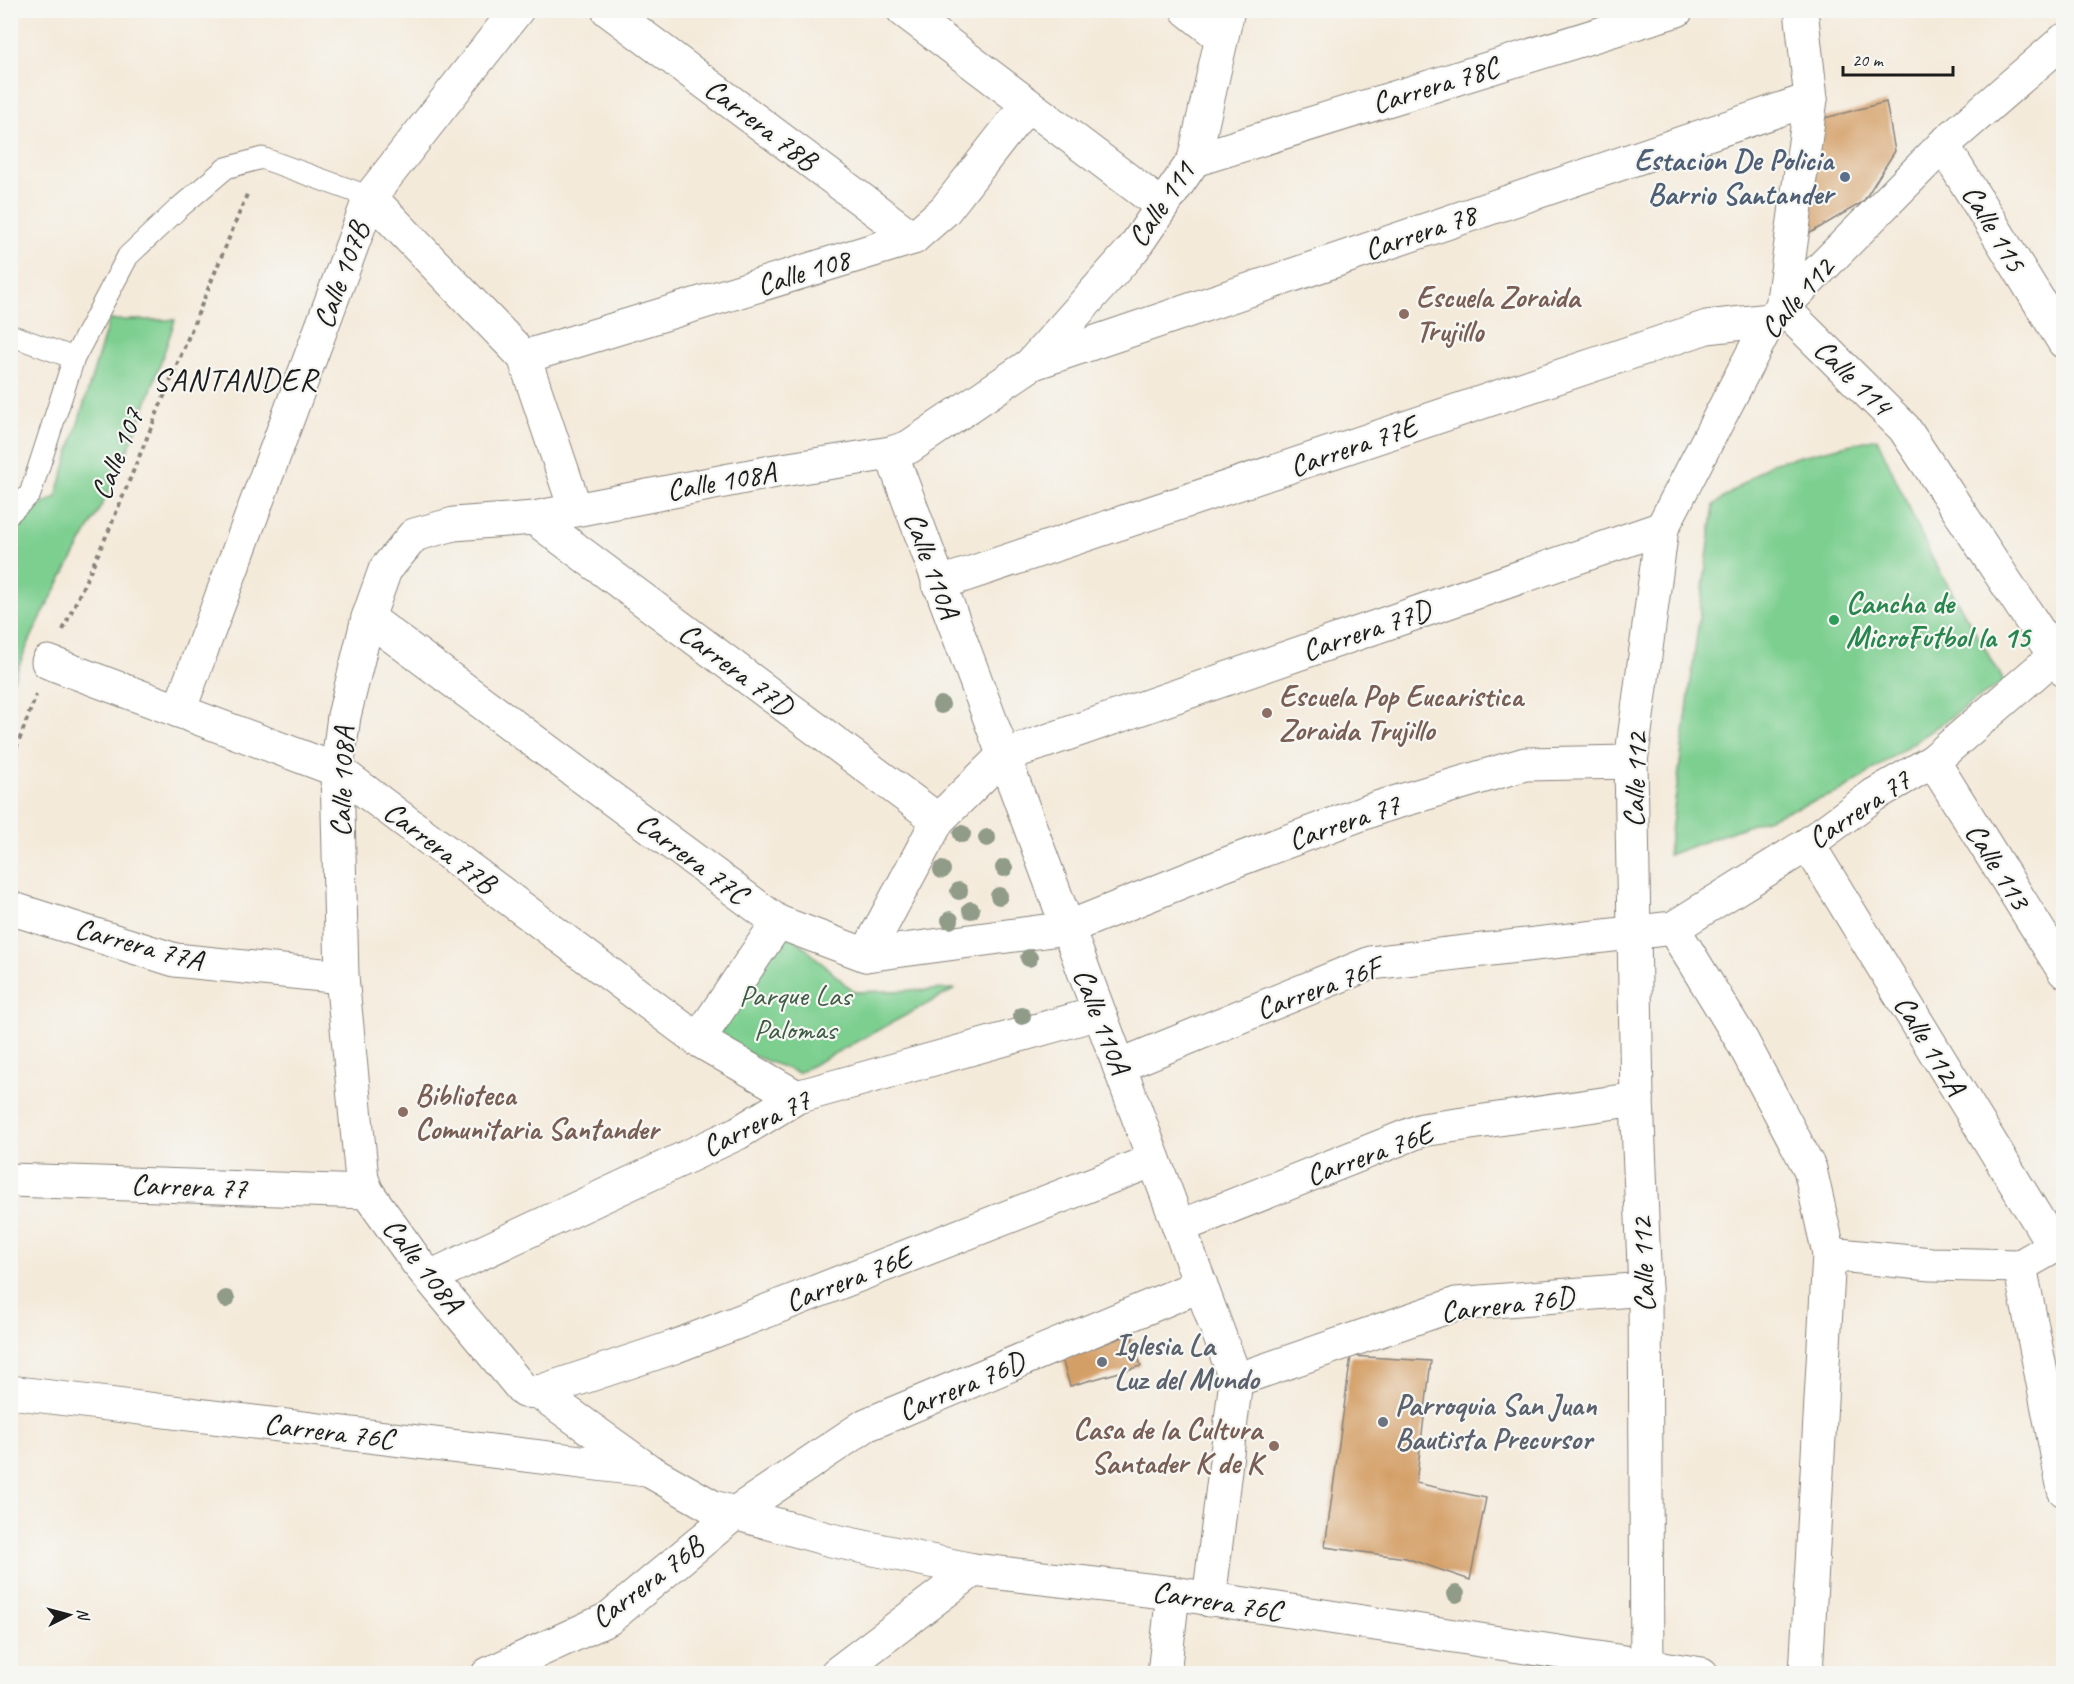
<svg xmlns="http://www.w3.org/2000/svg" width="2074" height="1684" viewBox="0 0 2074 1684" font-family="Caveat,sans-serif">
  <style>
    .green { fill: #7dcf90; stroke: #4c7656; stroke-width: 1.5 }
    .building { fill: #d49f66 }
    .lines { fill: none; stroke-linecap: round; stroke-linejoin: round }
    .service-casing { stroke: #88837b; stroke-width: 23 }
    .minor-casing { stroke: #88837b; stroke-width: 35 }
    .tertiary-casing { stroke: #88837b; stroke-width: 35 }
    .path { stroke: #88837b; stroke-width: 4; stroke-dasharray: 4.5 4.5; stroke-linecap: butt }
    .service { stroke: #fff; stroke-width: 21 }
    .minor { stroke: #fff; stroke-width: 33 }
    .tertiary { stroke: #fff; stroke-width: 33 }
    .tree { fill: #909b88 }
    .service-dot { fill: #5c6f8a; stroke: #f6f6f2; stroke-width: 2 }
    .education-dot { fill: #8d6e63; stroke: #f6f6f2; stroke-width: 2 }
    .leisure-dot { fill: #2e9e5b; stroke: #f6f6f2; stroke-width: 2 }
    .worship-dot { fill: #6b7280; stroke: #f6f6f2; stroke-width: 2 }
    .labels { text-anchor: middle; stroke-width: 4.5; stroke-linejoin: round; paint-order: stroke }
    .street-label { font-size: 30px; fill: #1c1c1c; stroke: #f6f6f2 }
    .service-label { font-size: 30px; font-weight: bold; fill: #4e5e75; stroke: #f6f6f2; text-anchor: end }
    .education-label { font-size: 30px; font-weight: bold; fill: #785e54; stroke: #f6f6f2; text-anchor: start }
    .leisure-label { font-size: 30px; font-weight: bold; fill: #27864d; stroke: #f6f6f2; text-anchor: start }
    .park-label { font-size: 30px; fill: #3e5b45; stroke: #f6f6f2 }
    .worship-label { font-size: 30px; font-weight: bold; fill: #5b616d; stroke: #f6f6f2; text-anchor: start }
    .neighbourhood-label { font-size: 32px; letter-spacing: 1.5px; fill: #1c1c1c; stroke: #f6f6f2 }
  </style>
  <rect width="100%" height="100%" fill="#f6f6f2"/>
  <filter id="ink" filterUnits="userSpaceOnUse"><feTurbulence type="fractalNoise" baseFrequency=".0167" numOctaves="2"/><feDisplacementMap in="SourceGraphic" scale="12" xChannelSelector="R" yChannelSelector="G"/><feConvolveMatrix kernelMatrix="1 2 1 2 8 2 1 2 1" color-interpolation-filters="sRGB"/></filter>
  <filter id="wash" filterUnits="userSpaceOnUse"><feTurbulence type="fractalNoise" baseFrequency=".008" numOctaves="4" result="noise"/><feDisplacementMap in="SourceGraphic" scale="24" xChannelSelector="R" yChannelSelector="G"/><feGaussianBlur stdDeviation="1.35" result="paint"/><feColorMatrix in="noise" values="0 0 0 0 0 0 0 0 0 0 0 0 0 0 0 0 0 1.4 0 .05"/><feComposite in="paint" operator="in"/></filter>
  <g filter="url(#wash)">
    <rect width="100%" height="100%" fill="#f4eada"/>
    <g class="green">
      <path d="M109,320H175C158,371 141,422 119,470C85,544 37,611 11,687V521L56,497Z"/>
      <path d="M1877,438L1932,558L2004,681L1842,791L1668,855L1714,505L1771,463Z"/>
      <path d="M783,928L854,992L955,989L798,1073L715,1041Z"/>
    </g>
    <g id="blocks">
      <g class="building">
        <path d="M1886,102L1895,151L1863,202L1805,236L1817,120Z"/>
        <path d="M1131,1334L1141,1366L1070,1386L1062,1359Z"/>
        <path d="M1351,1356L1431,1361L1416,1483L1486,1498L1470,1580L1406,1558L1325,1547Z"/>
      </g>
    </g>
  </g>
  <g filter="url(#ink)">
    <use href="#blocks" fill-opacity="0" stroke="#88837b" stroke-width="1.5"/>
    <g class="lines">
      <g class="service-casing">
        <g id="service">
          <path d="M10,335L74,358"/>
          <path d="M10,513L30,494L74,358L128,256L179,208L226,168L262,158L370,197"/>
        </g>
      </g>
      <g class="minor-casing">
        <g id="minor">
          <path d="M608,10L913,238"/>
          <path d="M903,10L1162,206"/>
          <path d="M1187,10L1220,36"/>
          <path d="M1228,10L1194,160L1133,249L1030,365L909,447L891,453L776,471L534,518L454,524L414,535L385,570L368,618L344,716L337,770L342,977L362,1179L367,1192L417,1262L524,1391L539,1392L648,1470L713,1507L831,1540L973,1570L1173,1593L1702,1674"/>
          <path d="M1801,10L1811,99L1782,307L1904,428L2064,670"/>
          <path d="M1943,145L2064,342"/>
          <path d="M1194,160L1677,10"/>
          <path d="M370,197L524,357L575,508"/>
          <path d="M524,357L913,238L945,210L1027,105"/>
          <path d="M1031,364L1811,99"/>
          <path d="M891,453L1236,1380L1209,1600"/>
          <path d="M534,518L938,820"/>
          <path d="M938,584L1707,327L1770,320"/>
          <path d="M368,618L778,922L866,955L1067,928L1221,866L1380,807L1525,764L1631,762"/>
          <path d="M48,662L337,770L698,1040L797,1097"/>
          <path d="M179,711L370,197L517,10"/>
          <path d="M1933,761L2064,971"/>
          <path d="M1808,844L2053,1245"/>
          <path d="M10,908L175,960L342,977"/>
          <path d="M1673,928L1741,1039L1810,1169L1829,1254L1806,1674"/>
          <path d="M866,955L938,820L1003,756L1662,528"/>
          <path d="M698,1040L778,922"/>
          <path d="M1119,1066L1371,963L1673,928L1808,844L1874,795L1933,761L2064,648"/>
          <path d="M10,1180L367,1192"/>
          <path d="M1179,1227L1422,1130L1637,1099"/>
          <path d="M1829,1254L1931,1264L2020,1266L2064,1241"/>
          <path d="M2020,1266L2064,1490"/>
          <path d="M430,1277L738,1133L797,1097L1099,1013"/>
          <path d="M1236,1380L1456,1304L1645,1289"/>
          <path d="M10,1392L646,1470"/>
          <path d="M539,1392L674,1347L1154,1160"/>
          <path d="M488,1674L608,1619L735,1513L866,1425L1201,1285"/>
          <path d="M836,1674L973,1570"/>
          <path d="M1164,1674L1173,1593"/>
        </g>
      </g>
      <g class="tertiary-casing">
        <path id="tertiary" d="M1647,1674L1645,1289L1637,1099L1631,762L1662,528L1770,320L1943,145L2064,40"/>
      </g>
      <g class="path">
        <path d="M63,630L109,530L248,192"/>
        <path d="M10,765L36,695"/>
      </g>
      <use href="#service" class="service"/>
      <use href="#minor" class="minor"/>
      <use href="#tertiary" class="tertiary"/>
    </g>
    <g class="tree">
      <circle cx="941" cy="705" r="9"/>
      <circle cx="962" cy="834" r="9"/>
      <circle cx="987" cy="838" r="9"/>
      <circle cx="1004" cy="868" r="9"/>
      <circle cx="942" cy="870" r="9"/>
      <circle cx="959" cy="891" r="9"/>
      <circle cx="999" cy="896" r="9"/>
      <circle cx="971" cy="910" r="9"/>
      <circle cx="950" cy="920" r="9"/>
      <circle cx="1029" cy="958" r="9"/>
      <circle cx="1022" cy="1016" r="9"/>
      <circle cx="226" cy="1299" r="9"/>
      <circle cx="1456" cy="1594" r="9"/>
    </g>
  </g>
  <circle class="service-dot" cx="1845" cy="177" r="6"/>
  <g class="education-dot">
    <circle cx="1404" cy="314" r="6"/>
    <circle cx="1267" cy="713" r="6"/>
    <circle cx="403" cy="1112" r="6"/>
    <circle cx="1274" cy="1446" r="6"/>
  </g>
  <circle class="leisure-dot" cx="1834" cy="620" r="6"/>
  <g class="worship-dot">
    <circle cx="1102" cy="1362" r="6"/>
    <circle cx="1383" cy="1422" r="6"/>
  </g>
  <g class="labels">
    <g class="street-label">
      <text transform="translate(1435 85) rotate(-17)" y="10">Carrera 78C</text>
      <text transform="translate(761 124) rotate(37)" y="10">Carrera 78B</text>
      <text transform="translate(1161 204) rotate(-56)" y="10">Calle 111</text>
      <text transform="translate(1994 228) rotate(59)" y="10">Calle 115</text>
      <text transform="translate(1420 232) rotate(-19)" y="10">Carrera 78</text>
      <text transform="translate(803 272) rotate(-17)" y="10">Calle 108</text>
      <text transform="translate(341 275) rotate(-70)" y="10">Calle 107B</text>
      <text transform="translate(1797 298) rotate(-49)" y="10">Calle 112</text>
      <text transform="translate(1853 377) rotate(44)" y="10">Calle 114</text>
      <text transform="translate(1353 446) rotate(-19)" y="10">Carrera 77E</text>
      <text transform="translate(117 454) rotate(-68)" y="10">Calle 107</text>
      <text transform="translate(721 481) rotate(-10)" y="10">Calle 108A</text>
      <text transform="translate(932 565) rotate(70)" y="10">Calle 110A</text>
      <text transform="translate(1366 630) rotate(-19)" y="10">Carrera 77D</text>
      <text transform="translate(736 669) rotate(37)" y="10">Carrera 77D</text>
      <text transform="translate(1635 780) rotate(-88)" y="10">Calle 112</text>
      <text transform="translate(342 782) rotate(-88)" y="10">Calle 108A</text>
      <text transform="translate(1859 809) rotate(-34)" y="10">Carrera 77</text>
      <text transform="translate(1344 822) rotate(-19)" y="10">Carrera 77</text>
      <text transform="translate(440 847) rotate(37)" y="10">Carrera 77B</text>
      <text transform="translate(692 858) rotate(37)" y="10">Carrera 77C</text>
      <text transform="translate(1998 866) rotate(58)" y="10">Calle 113</text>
      <text transform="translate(139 944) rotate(15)" y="10">Carrera 77A</text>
      <text transform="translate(1318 988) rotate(-20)" y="10">Carrera 76F</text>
      <text transform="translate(1102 1021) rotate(69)" y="10">Calle 110A</text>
      <text transform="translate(1930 1045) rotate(59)" y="10">Calle 112A</text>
      <text transform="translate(756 1123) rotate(-26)" y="10">Carrera 77</text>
      <text transform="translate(1369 1154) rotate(-20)" y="10">Carrera 76E</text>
      <text transform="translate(189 1186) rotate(2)" y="10">Carrera 77</text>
      <text transform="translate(423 1265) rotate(52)" y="10">Calle 108A</text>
      <text transform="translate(1643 1265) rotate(-92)" y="10">Calle 112</text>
      <text transform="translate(848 1279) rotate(-21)" y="10">Carrera 76E</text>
      <text transform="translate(1507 1304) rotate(-7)" y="10">Carrera 76D</text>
      <text transform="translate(961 1386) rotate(-23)" y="10">Carrera 76D</text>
      <text transform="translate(329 1431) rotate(7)" y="10">Carrera 76C</text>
      <text transform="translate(647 1582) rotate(-37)" y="10">Carrera 76B</text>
      <text transform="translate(1217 1601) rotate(9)" y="10">Carrera 76C</text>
    </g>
    <g class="service-label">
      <text x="1833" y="170">Estacion De Policia<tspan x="1833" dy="34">Barrio Santander</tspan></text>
    </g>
    <g class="education-label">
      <text x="1416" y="307">Escuela Zoraida<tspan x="1416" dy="34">Trujillo</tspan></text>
      <text x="1279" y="706">Escuela Pop Eucaristica<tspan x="1279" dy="34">Zoraida Trujillo</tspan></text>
      <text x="415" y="1105">Biblioteca<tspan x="415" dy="34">Comunitaria Santander</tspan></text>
      <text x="1262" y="1439" text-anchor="end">Casa de la Cultura<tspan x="1262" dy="34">Santader K de K</tspan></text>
    </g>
    <g class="leisure-label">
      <text x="1846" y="613">Cancha de<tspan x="1846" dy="34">MicroFutbol la 15</tspan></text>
    </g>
    <g class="park-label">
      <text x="795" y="1005">Parque Las<tspan x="795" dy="34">Palomas</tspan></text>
    </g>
    <g class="worship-label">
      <text x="1114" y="1355">Iglesia La<tspan x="1114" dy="34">Luz del Mundo</tspan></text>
      <text x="1395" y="1415">Parroquia San Juan<tspan x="1395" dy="34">Bautista Precursor</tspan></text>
    </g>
    <g class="neighbourhood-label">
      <text x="235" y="390">SANTANDER</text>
    </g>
  </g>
  <rect width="2074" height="1684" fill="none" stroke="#f6f6f2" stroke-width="36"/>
  <g transform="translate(69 1615) rotate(84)" stroke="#f6f6f2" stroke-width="4.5" paint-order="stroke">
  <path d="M0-4.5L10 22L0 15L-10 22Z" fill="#1c1c1c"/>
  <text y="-9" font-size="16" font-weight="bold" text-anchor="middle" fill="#1c1c1c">N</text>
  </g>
  <path d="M1843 66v9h110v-9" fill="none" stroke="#1c1c1c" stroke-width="3"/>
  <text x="1852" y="66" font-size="18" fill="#1c1c1c" stroke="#f6f6f2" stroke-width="4.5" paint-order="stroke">20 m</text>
</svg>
